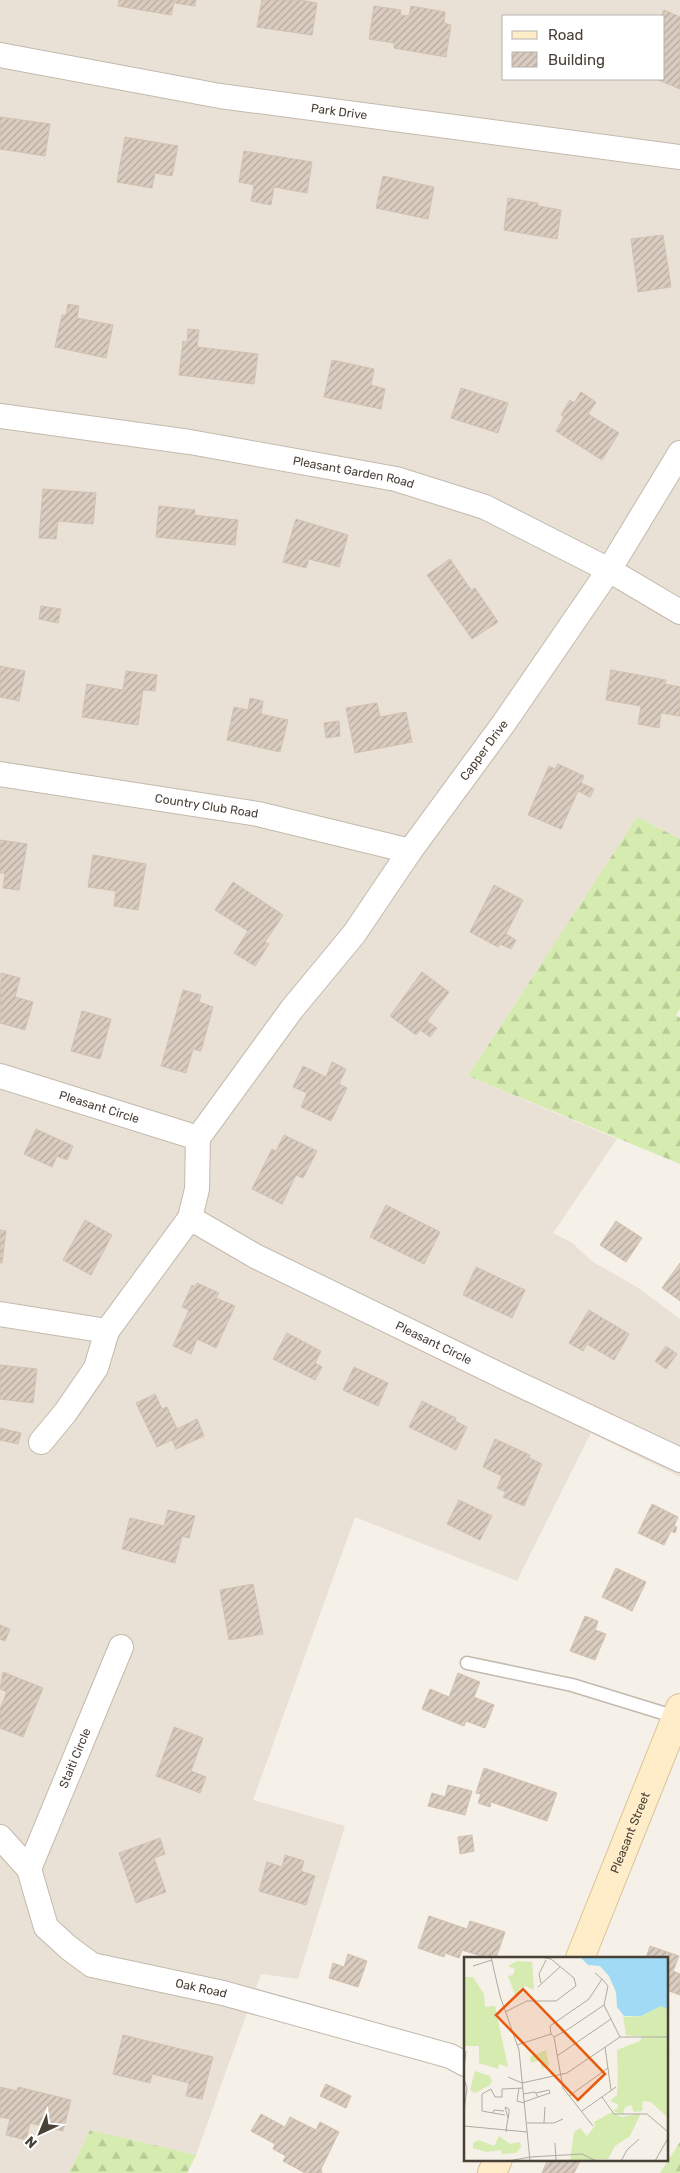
<svg xmlns="http://www.w3.org/2000/svg" width="680" height="2173" viewBox="0 0 680 2173" font-family="Rubik,sans-serif">
  <style>
    .residential { fill: #e9e1d6; fill-rule: evenodd }
    .forest { fill: url(#forest-firs) }
    .building { fill: url(#building-hatch); stroke: #d2c1af }
    .lines { fill: none; stroke-linecap: round; stroke-linejoin: round }
    .service-casing { stroke: #c4b9ad; stroke-width: 15 }
    .minor-casing { stroke: #c4b9ad; stroke-width: 26 }
    .secondary-casing { stroke: #dac297; stroke-width: 30 }
    .service { stroke: #fff; stroke-width: 12 }
    .minor { stroke: #fff; stroke-width: 24 }
    .secondary { stroke: #ffecc8; stroke-width: 28 }
    .labels { text-anchor: middle; stroke-width: 5; stroke-linejoin: round; paint-order: stroke }
    .street-label { font-size: 12px; fill: #494036; stroke: #fff }
    .inset-road { fill: none; stroke: #b0aaa1; stroke-width: 1 }
    .view { fill: #e8590c; fill-opacity: 0.15; stroke: #e8590c; stroke-width: 2.5 }
    .inset-edge { fill: none; stroke: #494036; stroke-width: 2.5 }
  </style>
  <defs>
    <pattern id="forest-firs" width="22" height="20" patternUnits="userSpaceOnUse" patternTransform="scale(1.25)"><rect width="22" height="20" fill="#d5ebaf"/><path d="M5 1l3.5 6h-7zM16 11l3.5 6h-7z" fill="#b8cb97"/></pattern>
    <pattern id="building-hatch" width="6" height="6" patternUnits="userSpaceOnUse" patternTransform="scale(1.25)"><rect width="6" height="6" fill="#dacdc0"/><path d="M-1 1l2-2M0 6l6-6M5 7l2-2" fill="none" stroke="#b3a89d"/></pattern>
  </defs>
  <rect width="100%" height="100%" fill="#f5f0e8"/>
  <path class="residential" d="M0,0H680V839L637,817L468,1076L617,1139L553,1233L571,1242L593,1262L637,1287L680,1319V1477L591,1433L517,1581L355,1517L253,1800L345,1826L298,1979L261,1974L196,2155L90,2130L69,2173H0ZM504,16H664V79H504Z"/>
  <g class="forest">
    <path d="M637,817L680,839V1009L676,1015L680,1018V1164L468,1076Z"/>
    <path d="M90,2130L196,2155L187,2173H69Z"/>
    <path d="M680,2142V2173H660Z"/>
  </g>
  <g class="building">
    <path d="M119,0H196L195,6L174,3L171,15L118,6Z"/>
    <path d="M262,0H300L317,3L312,35L257,27Z"/>
    <path d="M374,6L401,10L400,15L409,16L411,6L445,12L444,23L451,25L446,57L394,48V43L369,39Z"/>
    <path d="M664,10L680,17V89L656,79H664V16H661Z"/>
    <path d="M0,117L50,124L45,156L0,149Z"/>
    <path d="M125,137L178,146L172,176L155,173L152,188L117,182Z"/>
    <path d="M244,151L312,162L307,193L274,187L271,205L251,201L254,185L239,182Z"/>
    <path d="M383,176L434,187L428,219L376,208Z"/>
    <path d="M508,198L538,203V206L561,210L557,239L504,230Z"/>
    <path d="M663,235L671,287L638,292L631,239Z"/>
    <path d="M68,304L79,306L77,318L113,325L106,358L55,347L62,315H66Z"/>
    <path d="M188,329L199,330L197,347L258,354L254,384L179,375L183,341L187,342Z"/>
    <path d="M332,360L374,369L371,385L385,389L381,409L324,397Z"/>
    <path d="M461,388L508,403L498,433L451,418Z"/>
    <path d="M581,392L596,402L588,414L619,433L602,460L556,431L564,417L561,415L570,400L574,403Z"/>
    <path d="M43,489L96,493L93,524L58,521L56,539L39,538Z"/>
    <path d="M159,506L195,510L194,515L238,520L235,545L156,537Z"/>
    <path d="M296,519L348,535L339,567L309,559L306,568L283,562Z"/>
    <path d="M450,559L471,590L475,588L498,622L472,639L427,575Z"/>
    <path d="M41,606L61,609L58,623L39,619Z"/>
    <path d="M0,666L25,671L19,701L0,697Z"/>
    <path d="M611,670L666,680L665,684L680,687V716L661,713L659,728L638,724L641,706L606,700Z"/>
    <path d="M126,671L157,675L155,691L143,690L138,725L82,717L87,684L123,690Z"/>
    <path d="M250,698L263,701L261,714L288,720L280,752L227,740L234,707L248,710Z"/>
    <path d="M377,703L380,717L406,712L412,742L355,753L346,708Z"/>
    <path d="M339,721L340,736L326,738L324,723Z"/>
    <path d="M558,764L584,776L581,783L594,789L590,797L578,791L561,829L528,815L549,766L555,769Z"/>
    <path d="M0,840L27,844L19,890L3,888L5,873H0Z"/>
    <path d="M93,855L146,864L138,910L114,906L116,891L88,887Z"/>
    <path d="M233,882L283,915L265,942L269,944L255,966L234,953L248,931L215,910Z"/>
    <path d="M494,885L523,900L506,934L516,940L511,949L500,944L498,947L470,932Z"/>
    <path d="M422,972L449,992L427,1021L437,1028L430,1037L420,1030L416,1035L390,1016Z"/>
    <path d="M1,973L20,978L15,997L33,1002L25,1030L0,1023Z"/>
    <path d="M183,990L201,995L199,1002L213,1007L201,1051L193,1049L186,1073L161,1066Z"/>
    <path d="M82,1011L111,1019L100,1059L71,1051Z"/>
    <path d="M332,1062L346,1069L339,1084L347,1088L331,1121L301,1107L307,1093L293,1087L303,1066L326,1077Z"/>
    <path d="M36,1129L73,1146L67,1160L57,1156L52,1167L24,1154Z"/>
    <path d="M284,1135L317,1151L303,1178L296,1175L282,1204L252,1189L272,1149L276,1151Z"/>
    <path d="M386,1205L440,1232L424,1264L370,1237Z"/>
    <path d="M85,1220L112,1235L91,1275L63,1260Z"/>
    <path d="M616,1221L642,1238L626,1262L600,1245Z"/>
    <path d="M0,1230L6,1231L2,1263H0Z"/>
    <path d="M680,1263V1301L662,1288Z"/>
    <path d="M476,1267L525,1290L512,1318L463,1295Z"/>
    <path d="M197,1283L219,1293L216,1298L235,1306L216,1348L197,1339L191,1354L173,1346L189,1310L182,1307L192,1285L195,1287Z"/>
    <path d="M589,1310L629,1334L614,1360L587,1344L583,1351L569,1343Z"/>
    <path d="M287,1333L321,1351L315,1363L322,1367L315,1380L273,1359Z"/>
    <path d="M666,1346L677,1354L666,1369L655,1361Z"/>
    <path d="M0,1365L37,1369L33,1403L0,1399Z"/>
    <path d="M354,1367L388,1383L378,1406L343,1390Z"/>
    <path d="M155,1394L162,1409L167,1407L177,1429L197,1419L204,1436L176,1449L172,1440L157,1447L136,1403Z"/>
    <path d="M422,1401L456,1418L455,1421L467,1427L456,1450L409,1427Z"/>
    <path d="M0,1428L21,1433L18,1444L0,1440Z"/>
    <path d="M495,1439L530,1455L529,1458L542,1464L524,1506L503,1497L506,1492L497,1488L502,1476L483,1467Z"/>
    <path d="M459,1500L492,1516L480,1540L447,1524Z"/>
    <path d="M652,1504L678,1517L674,1526L677,1527L675,1533L671,1531L664,1545L638,1533Z"/>
    <path d="M168,1510L195,1516L189,1538L182,1536L175,1563L122,1549L130,1518L164,1526Z"/>
    <path d="M616,1568L646,1582L632,1611L602,1597Z"/>
    <path d="M253,1584L263,1634L229,1640L220,1590Z"/>
    <path d="M585,1616L598,1621L595,1630L606,1634L595,1660L570,1651Z"/>
    <path d="M0,1625L10,1629L5,1641L0,1639Z"/>
    <path d="M3,1672L43,1688L23,1737L0,1728V1709L7,1692L0,1689Z"/>
    <path d="M458,1673L480,1682L474,1697L494,1705L485,1728L466,1721L464,1726L422,1709L430,1689L449,1697Z"/>
    <path d="M174,1727L203,1738L191,1771L206,1777L200,1793L156,1776Z"/>
    <path d="M484,1768L557,1793L547,1821L491,1802L490,1807L478,1803L481,1794L476,1793Z"/>
    <path d="M448,1785L472,1791L465,1815L428,1806L432,1793L445,1797Z"/>
    <path d="M472,1835L474,1851L460,1854L458,1837Z"/>
    <path d="M160,1838L165,1854L154,1858L166,1892L136,1903L119,1853Z"/>
    <path d="M285,1855L304,1861L301,1871L315,1876L306,1905L259,1891L267,1862L282,1867Z"/>
    <path d="M429,1916L467,1929L470,1921L505,1932L496,1958H487L462,1950L459,1958L445,1953L444,1957L418,1948Z"/>
    <path d="M650,1946L679,1956L673,1971L680,1974V1995L666,1990V1958H646Z"/>
    <path d="M348,1954L367,1961L358,1987L329,1978L333,1963L344,1967Z"/>
    <path d="M123,2035L213,2057L202,2099L186,2096L189,2083L152,2074L150,2083L113,2074Z"/>
    <path d="M326,2084L351,2096L346,2108L320,2096Z"/>
    <path d="M0,2087L17,2091L18,2087L71,2100L63,2131L30,2123L26,2140L6,2135L10,2119L0,2117Z"/>
    <path d="M261,2114L285,2127L290,2117L316,2130L320,2122L339,2132L321,2169L322,2173H305L283,2161L286,2156L273,2149L275,2144L251,2131Z"/>
    <path d="M548,2159H581L574,2173H542Z"/>
  </g>
  <g class="lines">
    <g class="service-casing">
      <path id="service" d="M467,1663L572,1685L676,1717"/>
    </g>
    <g class="minor-casing">
      <g id="minor">
        <path id="s1" d="M0,55L220,96L680,157"/>
        <path id="s2" d="M0,416L190,442L396,479L485,507L609,570L680,612"/>
        <path id="s3" d="M0,774L258,814L410,851"/>
        <path id="s4" d="M0,1076L198,1138L197,1189L190,1218L107,1331L0,1314"/>
        <path id="s5" d="M198,1138L292,1009L354,934L410,851L504,723L609,570L680,453"/>
        <path id="s6" d="M190,1218L255,1256L510,1380L680,1460"/>
        <path d="M41,1442L65,1413L96,1368L107,1331"/>
        <path id="s7" d="M0,1837L29,1869L46,1927L69,1948L92,1965L223,1993L450,2056L465,2064"/>
        <path id="s8" d="M29,1869L121,1647"/>
      </g>
    </g>
    <g class="secondary-casing">
      <g id="secondary">
        <path id="s9" d="M580,1958L680,1708"/>
        <path d="M492,2173L498,2159"/>
      </g>
    </g>
    <use href="#service" class="service"/>
    <use href="#minor" class="minor"/>
    <use href="#secondary" class="secondary"/>
  </g>
  <g class="labels">
    <g class="street-label">
      <text dy="4" stroke="none"><textPath href="#s1" startOffset="344">Park Drive</textPath></text>
      <text dy="4" stroke="none"><textPath href="#s2" startOffset="358">Pleasant Garden Road</textPath></text>
      <text dy="4" stroke="none"><textPath href="#s5" startOffset="482">Capper Drive</textPath></text>
      <text dy="4" stroke="none"><textPath href="#s3" startOffset="209">Country Club Road</textPath></text>
      <text dy="4" stroke="none"><textPath href="#s4" startOffset="104">Pleasant Circle</textPath></text>
      <text dy="4" stroke="none"><textPath href="#s6" startOffset="274">Pleasant Circle</textPath></text>
      <text dy="4" stroke="none"><textPath href="#s8" startOffset="120">Staiti Circle</textPath></text>
      <text dy="4" stroke="none"><textPath href="#s9" startOffset="135">Pleasant Street</textPath></text>
      <text dy="4" stroke="none"><textPath href="#s7" startOffset="275">Oak Road</textPath></text>
    </g>
  </g>
  <g transform="translate(464 1957)">
    <rect width="204" height="204" fill="#f5f0e8"/>
    <path d="M197,49L204,52V82L162,78L159,60L177,59Z" fill="#d5ebaf"/>
    <path d="M53,4L68,5L70,33L61,29L55,32L57,37L52,40L44,19L49,18L51,12L44,9ZM0,20H9L20,37L21,50L31,49L44,110L35,107L34,112L15,106V89H0ZM178,80L204,81V160L187,145L179,144L178,154L170,155L167,148L161,150L159,158L149,154L154,151V147L146,144L153,138L155,93L176,84ZM82,93L85,109L78,111L76,103L67,106L66,100ZM148,155L158,160L177,156L166,179L151,189L144,202L106,204L110,175L116,171L123,179L131,169L130,165ZM35,179L46,187L56,185L57,190L52,196L38,197L37,193L22,195L9,191V186L14,183L30,189Z" fill="#d5ebaf"/>
    <path d="M168,87L204,95V161L173,131L155,149L153,93ZM11,114L26,119L28,124L26,128L11,136L6,133Z" fill="#d5ebaf"/>
    <path d="M116,0H204V52L197,49L177,59H160L153,50L152,35L145,19L136,9L124,8Z" fill="#a1daf4"/>
    <path class="inset-road" d="M27,0L36,39L55,93L66,204M9,9L28,3M131,16L138,22L125,42L86,69L87,77L90,80L103,73L140,48M138,22L144,29L140,48L156,80M77,26L75,17L82,3M74,30L96,10M41,55L63,44H92L112,29L110,21L87,2L77,0M90,80L99,131L129,169M53,88L87,77M141,90L147,133M93,99L147,62M0,112L2,94M44,120L58,126L103,116L156,80H204M0,122L3,131L0,154M55,131L53,144L60,146M72,136L85,133L86,136L74,140M59,137L71,135L74,140L60,145M105,139L144,111M138,140L150,157H183L204,175M40,154L30,153L29,156L41,158M118,154L152,130M29,156L18,154V137L27,132L31,140H38V132L59,131M63,166H90L99,162M80,166L81,150M0,169L63,175M42,175L43,167L45,156V152L41,150L44,161M91,186L92,204M66,200L118,197L132,204M44,204L66,200M157,204L163,193L175,182M191,204L204,181"/>
    <path class="view" d="M59,32L141,117L114,143L32,58Z"/>
    <rect width="204" height="204" class="inset-edge"/>
  </g>
  <rect x="502" y="15" width="162" height="65" fill="#ffffff" stroke="#b6b3af"/>
  <rect x="512" y="31" width="25" height="8" fill="#ffecc8" stroke="#b6b3af"/>
  <text x="548" y="40" font-size="15" fill="#494036">Road</text>
  <rect x="512" y="52" width="25" height="15" fill="url(#building-hatch)" stroke="#b6b3af"/>
  <text x="548" y="65" font-size="15" fill="#494036">Building</text>
  <g transform="translate(40 2133) rotate(224)" stroke="#ffffff" stroke-width="4" paint-order="stroke">
  <path d="M0-4L9 19L0 12L-9 19Z" fill="#494036"/>
  <text y="-8" font-size="14" font-weight="bold" text-anchor="middle" fill="#494036">N</text>
  </g>
</svg>
